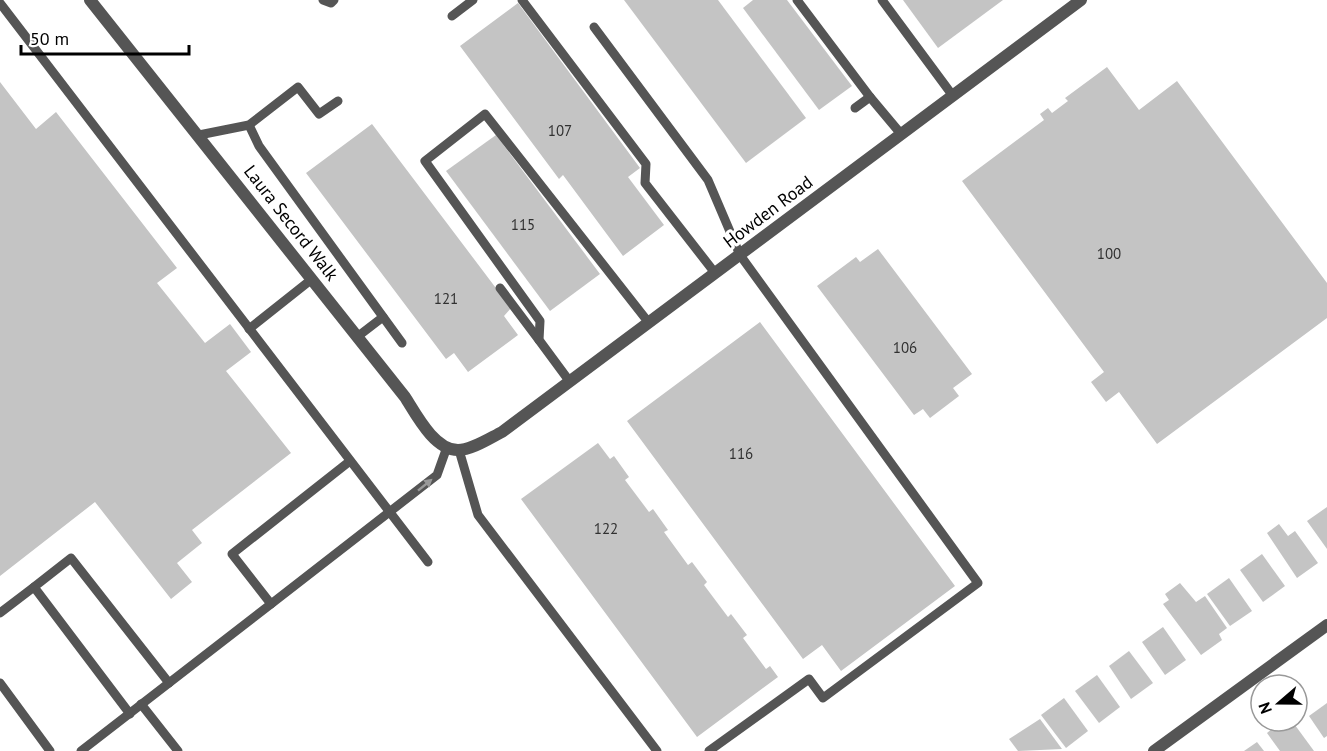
<svg xmlns="http://www.w3.org/2000/svg" width="1327" height="751" viewBox="0 0 1327 751" font-family="'PT Sans',sans-serif">
  <style>
    .building { fill: #c4c4c4 }
    .lines { fill: none; stroke-linecap: round; stroke-linejoin: round }
    .lane { stroke: #555; stroke-width: 9 }
    .street { stroke: #555; stroke-width: 12 }
    .oneway { fill: #999 }
    .labels { text-anchor: middle; stroke-width: 6; stroke-linejoin: round; paint-order: stroke }
    .number-label { font-size: 15px; fill: #313131 }
    .street-label { font-size: 18px; fill: #000; stroke: #fff }
  </style>
  <rect width="100%" height="100%" fill="#fff"/>
  <g class="building">
    <path d="M624,0H718L806,118L746,163Z"/>
    <path d="M753,0H787L852,86L819,110L743,8Z"/>
    <path d="M903,0H1003L938,48Z"/>
    <path d="M518,3L640,168L628,177L664,225L623,256L563,175L559,179L460,46Z"/>
    <path d="M1107,67L1139,110L1177,81L1327,283V318L1157,444L1119,392L1106,402L1091,382L1104,372L962,181L1044,120L1040,114L1048,108L1052,113L1068,101L1065,98Z"/>
    <path d="M0,82L36,129L56,112L177,268L157,283L205,343L230,324L251,352L226,371L291,453L192,530L202,543L177,563L192,582L171,599L95,502L0,576Z"/>
    <path d="M372,124L511,308L504,316L518,335L468,372L454,353L446,359L306,173Z"/>
    <path d="M496,135L600,274L550,311L446,171Z"/>
    <path d="M878,249L972,374L953,388L959,396L930,418L923,409L914,415L817,286L856,257L860,262Z"/>
    <path d="M760,322L955,586L841,671L822,645L803,659L627,421Z"/>
    <path d="M598,443L610,459L614,456L629,477L625,480L649,512L653,509L668,530L664,532L688,565L692,562L707,582L704,585L728,617L731,614L747,635L743,638L766,669L770,666L778,677L697,737L521,499Z"/>
    <path d="M1327,507V549L1307,521Z"/>
    <path d="M1279,524L1288,536L1295,531L1318,563L1297,578L1267,533Z"/>
    <path d="M1262,554L1285,586L1263,602L1240,570Z"/>
    <path d="M1229,578L1252,611L1230,626L1207,594Z"/>
    <path d="M1180,583L1196,602L1205,596L1227,628L1219,634L1222,640L1201,655L1163,604L1169,600L1165,594Z"/>
    <path d="M1163,627L1186,660L1165,675L1142,642Z"/>
    <path d="M1129,651L1153,683L1131,699L1109,666Z"/>
    <path d="M1097,675L1120,707L1099,723L1075,691Z"/>
    <path d="M1064,698L1088,731L1066,748L1041,715Z"/>
    <path d="M1327,703V736L1324,738L1309,716Z"/>
    <path d="M1040,719L1062,749L1018,751L1009,739Z"/>
    <path d="M1281,721H1292L1314,751H1280L1267,733Z"/>
    <path d="M1257,742L1264,751H1244Z"/>
  </g>
  <g class="lines">
    <g class="lane">
      <path d="M323,0L331,3L334,0"/>
      <path d="M522,0L646,164L645,183L715,273"/>
      <path d="M797,0L870,97"/>
      <path d="M882,0L953,96"/>
      <path d="M0,3L428,562"/>
      <path d="M452,16L473,0"/>
      <path d="M594,27L708,180L740,255L978,583L823,698L809,679L709,751"/>
      <path d="M855,108L870,97L901,134"/>
      <path d="M249,125L259,146L402,343"/>
      <path d="M199,135L249,125L298,87L319,114L338,101"/>
      <path d="M500,288L539,340"/>
      <path d="M249,329L312,279"/>
      <path d="M357,337L383,317"/>
      <path d="M570,382L539,340L540,321L425,161L485,114L649,323"/>
      <path d="M459,450L478,515L657,751"/>
      <path d="M271,604L437,475L447,447"/>
      <path d="M0,613L34,587"/>
      <path d="M0,683L50,751"/>
      <path d="M141,704L178,751"/>
      <path d="M130,714L34,587L71,558L169,683"/>
      <path d="M81,751L271,604L232,554L350,461"/>
    </g>
    <g class="street">
      <path d="M90,0L405,397C416,414 434,450 458,450C472,450 490,438 502,432L1081,0"/>
      <path d="M1154,751L1327,625"/>
    </g>
  </g>
  <defs><path id="oneway-solid" d="M-6-.8H1V-3.2L6.5 0L1 3.2V.8H-6Z" transform="scale(1.5)"/></defs>
  <use class="oneway" href="#oneway-solid" transform="translate(425 485) rotate(-39)"/>
  <g class="labels">
    <g class="number-label">
      <text x="560" y="136">107</text>
      <text x="523" y="230">115</text>
      <text x="1109" y="259">100</text>
      <text x="446" y="304">121</text>
      <text x="905" y="353">106</text>
      <text x="741" y="459">116</text>
      <text x="606" y="534">122</text>
    </g>
    <g class="street-label">
      <text transform="translate(768 212) rotate(-37)" y="6">Howden Road</text>
      <text transform="translate(291 223) rotate(52)" y="6">Laura Secord Walk</text>
    </g>
  </g>
  <g transform="translate(1279 703) rotate(250)"><circle r="28" fill="#ffffff" stroke="#999999" stroke-width="1.5"/>
  <path d="M0-4.5L10 22L0 15L-10 22Z" fill="#000000"/>
  <text y="-9" font-size="16" font-weight="bold" text-anchor="middle" fill="#000000">N</text>
  </g>
  <path d="M21 45v9h168v-9" fill="none" stroke="#000000" stroke-width="3"/>
  <text x="30" y="45" font-size="18" fill="#000000" stroke="#ffffff" stroke-width="4.5" paint-order="stroke">50 m</text>
</svg>
